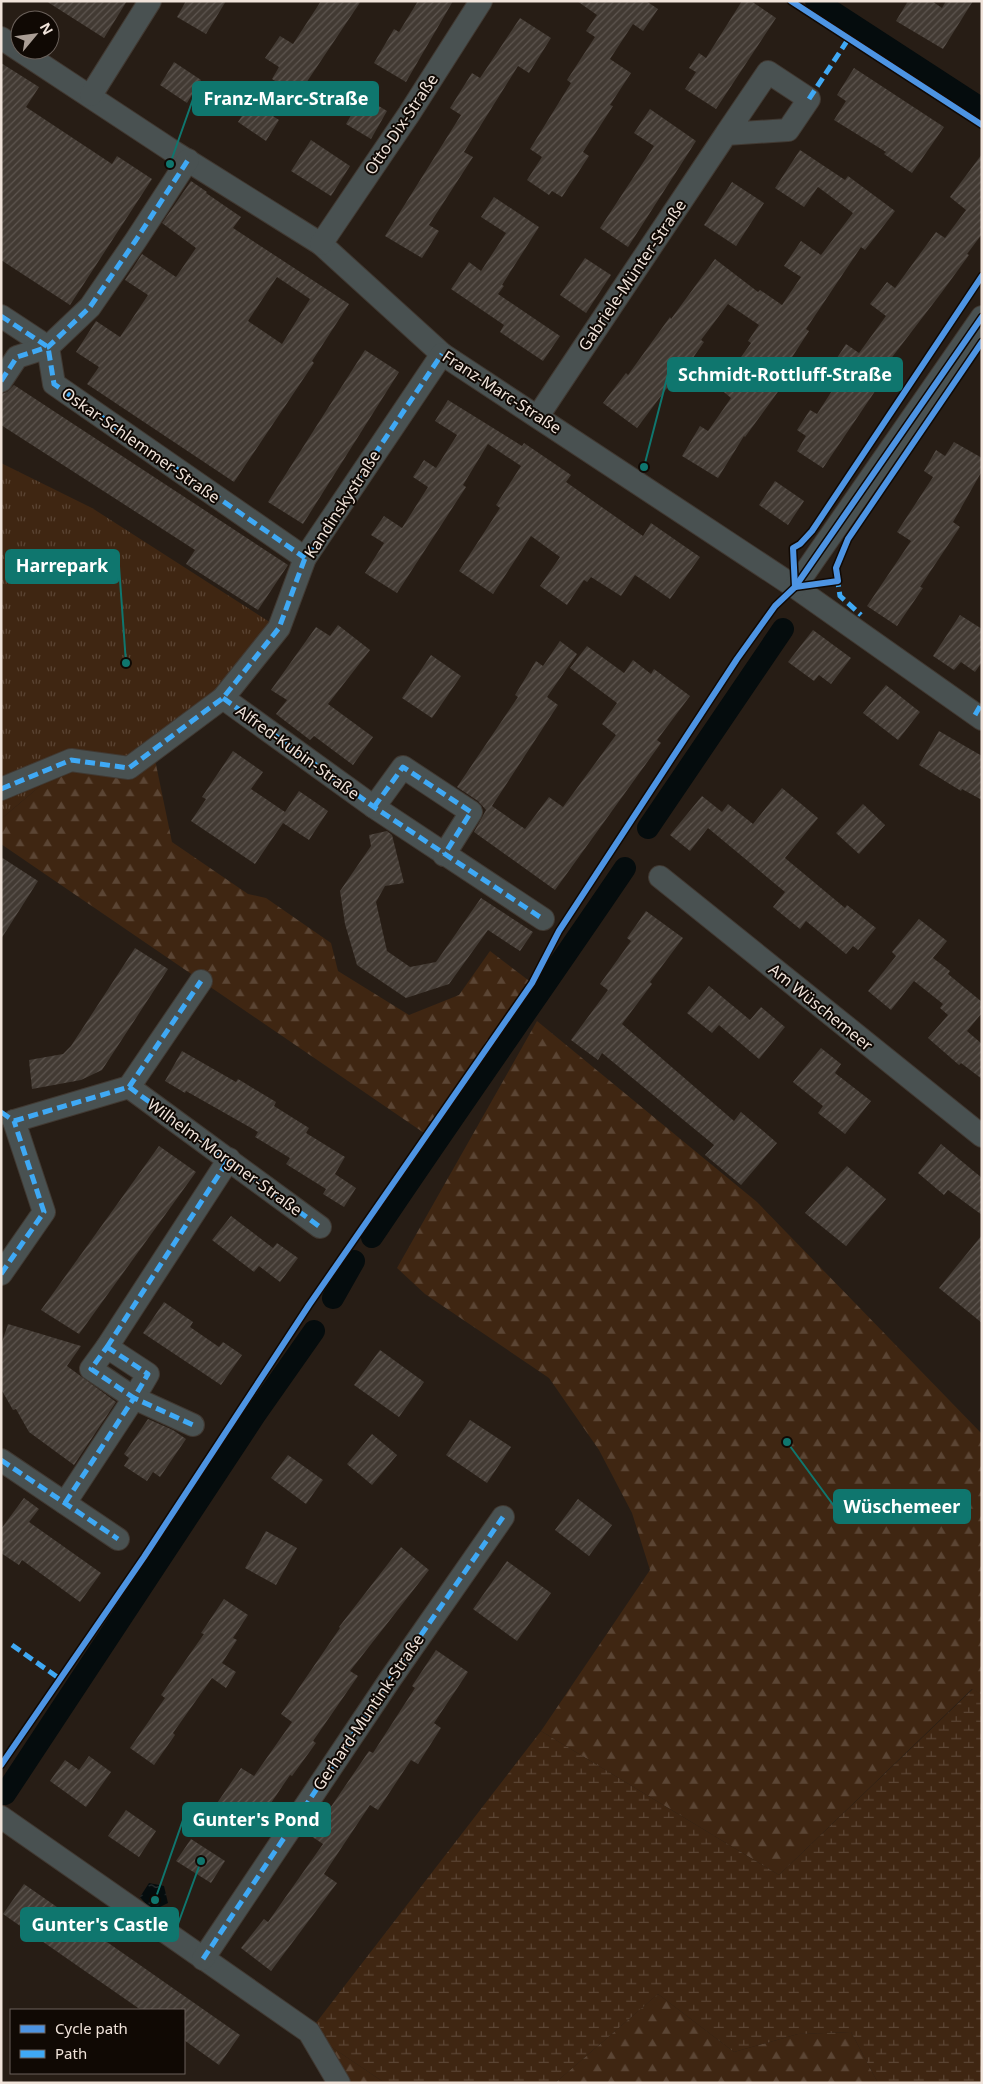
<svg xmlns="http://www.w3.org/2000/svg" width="983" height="2084" viewBox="0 0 983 2084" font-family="'Noto Sans',sans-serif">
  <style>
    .forest { fill: url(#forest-firs) }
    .wetland { fill: url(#wetland-marsh) }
    .park { fill: url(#park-tufts) }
    .water { fill: url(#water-ripples) }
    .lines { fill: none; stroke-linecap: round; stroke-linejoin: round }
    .canal { stroke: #050c0d; stroke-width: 22 }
    .building { fill: url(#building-hatch); fill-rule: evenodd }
    .street-casing { stroke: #413932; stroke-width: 24 }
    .street { stroke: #495151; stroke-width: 22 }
    .quiet { stroke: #3fa9f5; stroke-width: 5; stroke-dasharray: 10 5; stroke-linecap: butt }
    .cycleway-casing { stroke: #100904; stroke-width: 9 }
    .cycleway { stroke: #4d94e3; stroke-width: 6 }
    .labels { text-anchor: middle; stroke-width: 4; stroke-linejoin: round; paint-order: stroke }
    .street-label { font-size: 16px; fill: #f0e3da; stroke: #100904 }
    .leader { fill: none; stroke: #0f766e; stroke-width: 2 }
    .callout-dot { fill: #0f766e; stroke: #100904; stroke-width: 2 }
    .callout { fill: #0f766e; stroke: #0f766e; stroke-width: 2 }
    .callout-label { font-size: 18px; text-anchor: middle; font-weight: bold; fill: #fff }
  </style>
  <defs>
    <pattern id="forest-firs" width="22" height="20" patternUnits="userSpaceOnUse" patternTransform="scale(1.25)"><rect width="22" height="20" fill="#3f2612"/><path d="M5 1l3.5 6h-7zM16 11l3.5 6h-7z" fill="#5b4534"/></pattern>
    <pattern id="wetland-marsh" width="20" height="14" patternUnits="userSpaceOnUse" patternTransform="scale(1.25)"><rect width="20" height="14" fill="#3f2612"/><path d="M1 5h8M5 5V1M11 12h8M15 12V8" fill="none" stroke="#5b4534"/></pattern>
    <pattern id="park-tufts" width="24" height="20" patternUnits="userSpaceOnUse" patternTransform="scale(1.25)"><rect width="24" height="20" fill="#3f2612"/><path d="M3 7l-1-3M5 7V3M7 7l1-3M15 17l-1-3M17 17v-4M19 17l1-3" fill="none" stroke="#5b4534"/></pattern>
    <pattern id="water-ripples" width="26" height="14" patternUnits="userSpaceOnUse" patternTransform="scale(1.25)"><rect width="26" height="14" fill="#050c0d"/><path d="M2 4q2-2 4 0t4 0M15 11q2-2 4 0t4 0" fill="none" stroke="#2a2f30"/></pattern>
    <pattern id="building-hatch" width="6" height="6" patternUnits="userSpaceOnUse" patternTransform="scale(1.25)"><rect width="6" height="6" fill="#423a33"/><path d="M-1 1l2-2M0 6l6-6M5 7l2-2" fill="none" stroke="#5e5650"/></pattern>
  </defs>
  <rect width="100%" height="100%" fill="#271d15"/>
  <g class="forest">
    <path d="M153,750L172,842L248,894L266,898L331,943L338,971L409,1015L459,995L490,951L532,983L427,1135L1,844V819L71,760Z"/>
    <path d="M537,1021L757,1202L982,1434V1695L972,1689L779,1875L541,1731L650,1570L632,1513L599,1450L549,1378L425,1294L397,1268Z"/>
    <path d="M658,1994L734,2052L798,2034L851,2032L878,2083H555Z"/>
    <path d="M309,2032L385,2083H339Z"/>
  </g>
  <path class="wetland" d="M973,1689L982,1695V2083H878L851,2032L798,2034L734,2052L658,1994L555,2083H385L309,2032L541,1731L779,1875Z"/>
  <path class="park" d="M1,463L92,508L279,628L223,698L129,768L71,760L1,819Z"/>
  <path class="water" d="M149,1883L164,1886L168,1903L152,1911L140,1897Z"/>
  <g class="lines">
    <g class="canal">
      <path d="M816,1L982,109"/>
      <path d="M648,828L783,629"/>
      <path d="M372,1237C455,1113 541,992 625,868"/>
      <path d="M333,1298L354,1261"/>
      <path d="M5,1794L255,1415L314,1331"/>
    </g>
  </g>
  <g class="building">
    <path d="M46,1H127L104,38Z"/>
    <path d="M186,1H226L206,34L177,17Z"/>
    <path d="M321,1H361L298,95L272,79L279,67L265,58L280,36L293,44Z"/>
    <path d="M418,1H453L406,82L374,63L394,29L399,32Z"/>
    <path d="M577,1H646L658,9L643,31L633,24L610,59L631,73L610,105L613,106L583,152L589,156L562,197L552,191L549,195L527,180L542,157L530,149L571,83L567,80L595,37L586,31L597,15Z"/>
    <path d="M742,1H751L776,18L716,109L685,89L696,72L689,68L699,53L706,58Z"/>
    <path d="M908,1H932L942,8L946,1H973L943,49L896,21Z"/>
    <path d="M520,18L551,38L529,73L518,66L464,152L473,157L429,225L439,231L422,258L385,236L461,115L450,108L472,73L480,78Z"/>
    <path d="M174,62L201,80L187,103L160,85Z"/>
    <path d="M1,63L39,87L26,107L112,164L117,156L152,179L70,305L1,260Z"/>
    <path d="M854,68L944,127L912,173L884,154L886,152L834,120L846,101L837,95Z"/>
    <path d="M362,96L387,111L371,139L346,124Z"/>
    <path d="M251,102L279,120L266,141L238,122Z"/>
    <path d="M650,109L696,141L628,247L600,228L654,146L634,133Z"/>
    <path d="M311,140L350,166L331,196L291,171Z"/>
    <path d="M800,150L845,180L848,176L895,211L865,250L861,247L806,329L809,331L774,385L780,389L745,437L744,436L718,478L682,456L700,426L708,431L731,398L719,388L751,343L748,341L759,325L728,304L701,340L704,342L676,382L673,380L637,428L603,403L626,373L628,375L670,317L671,319L715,259L758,292L760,290L782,305L801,277L784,266L801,241L821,255L853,213L818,187L804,207L775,188Z"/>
    <path d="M982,154V234L967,254L969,255L942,292L883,369L888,372L823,468L797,451L806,436L797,430L810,410L817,414L839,380L828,372L846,344L859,353L886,316L870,304L887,282L895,288L936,232L945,238L966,210L950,197Z"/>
    <path d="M191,181L207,192L206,193L241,217L233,228L349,304L312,361L314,363L234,482L87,384L99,367L76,352L96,321L120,337L148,295L125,280L142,254L176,277L196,248L162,223ZM277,277L310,299L282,344L248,321Z"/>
    <path d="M732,182L764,203L736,246L704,225Z"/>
    <path d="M494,197L539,227L502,285L504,286L498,294L560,336L543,361L500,332L504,325L451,289L469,262L481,271L506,233L481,217Z"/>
    <path d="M585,258L611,275L586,313L560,295Z"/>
    <path d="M365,350L399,372L303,524L268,502Z"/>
    <path d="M14,385L288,565L258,610L186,564L195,550L1,425V394L7,392Z"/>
    <path d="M448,400L522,446L524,443L571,475L566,482L643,536L651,523L700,557L670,599L635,575L621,596L591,577L587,582L584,580L567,605L540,586L560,557L531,536L493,594L459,571L500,508L496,505L521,466L488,444L463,485L466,487L397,593L365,573L384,543L371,535L384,516L402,528L428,487L413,477L424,460L436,468L457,435L435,421Z"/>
    <path d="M954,442L982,458V471L953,522L960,527L920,587L923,588L897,626L867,606L911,541L897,532L933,477L924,471L936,450L945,456Z"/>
    <path d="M775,481L804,501L788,525L759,505Z"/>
    <path d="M960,615L982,629V662L975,672L961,662L954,670L933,656Z"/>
    <path d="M338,625L370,650L328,704L373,737L353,765L314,736L310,740L276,714L287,700L271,690L316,627L330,636Z"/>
    <path d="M813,630L851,658L831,684L819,675L814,681L788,662Z"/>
    <path d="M560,641L577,654L547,697L558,705L492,806L525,829L549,797L563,807L616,735L602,724L617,703L570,668L587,646L624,673L633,660L651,674L654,669L690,696L657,740L661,743L555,890L474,832L486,810L478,801L457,787L518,697L515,695L536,661L543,666Z"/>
    <path d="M431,655L461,676L432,718L402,698Z"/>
    <path d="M886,685L920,712L898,740L863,713Z"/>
    <path d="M939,731L982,756V800L962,789L961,791L919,765Z"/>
    <path d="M233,751L263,772L251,789L285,812L299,791L328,811L309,840L283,823L255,864L191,821L206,799L202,797Z"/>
    <path d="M782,788L818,818L785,858L845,908L847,905L876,928L858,950L853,946L846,954L806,921L800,929L773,907L785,892L708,828L690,851L670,835L702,796L722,812L728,804L753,824Z"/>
    <path d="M863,804L885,825L859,854L836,833Z"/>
    <path d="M387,831L392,835L404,883L385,886L376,902L387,951L410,967L436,962L481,898L533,932L520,951L488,930L449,984L406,998L357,965L345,924L340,891L371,846L369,835Z"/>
    <path d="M1,857L38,881L1,939Z"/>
    <path d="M646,911L683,938L650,982L652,984L622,1024L734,1121L741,1112L777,1143L741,1185L705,1155L714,1145L602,1053L598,1060L571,1040L608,990L600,984L631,941L627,938Z"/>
    <path d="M919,919L947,941L933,958L950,971L948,974L982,1002V1013L967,1031L982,1044V1079L961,1063L959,1065L928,1038L948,1015L940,1008L943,1004L914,981L891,1010L868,991L896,956L892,952Z"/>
    <path d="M135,948L168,969L102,1070L81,1080L32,1089L29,1060L63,1054L71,1046Z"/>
    <path d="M709,986L750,1020L761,1007L785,1027L759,1059L719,1025L712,1033L687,1013Z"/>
    <path d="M821,1048L841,1064L835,1073L871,1101L845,1134L818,1113L823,1106L793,1082Z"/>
    <path d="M182,1051L236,1082L238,1079L276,1102L274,1106L309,1128L306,1133L345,1157L335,1174L356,1188L344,1207L323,1194L326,1189L286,1164L290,1158L255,1137L258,1132L186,1091L185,1093L165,1081Z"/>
    <path d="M941,1144L982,1178V1215L948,1190L944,1195L918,1173Z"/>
    <path d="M159,1146L196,1172L79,1334L41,1310Z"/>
    <path d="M847,1166L886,1199L846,1246L805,1213Z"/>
    <path d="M231,1216L273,1248L277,1243L298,1258L280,1282L259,1266L254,1272L212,1240Z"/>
    <path d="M982,1235V1323L939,1288Z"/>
    <path d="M164,1302L193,1322L190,1327L219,1347L223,1342L242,1355L221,1385L143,1333Z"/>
    <path d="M8,1324L81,1346L67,1366L116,1402L74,1465L29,1432L16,1409L13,1410L1,1389V1345Z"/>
    <path d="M380,1350L424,1382L399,1417L354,1385Z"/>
    <path d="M148,1419L173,1430L186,1439L160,1477L153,1472L147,1481L124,1466L129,1458L124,1454Z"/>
    <path d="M470,1420L511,1447L487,1483L446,1455Z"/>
    <path d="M372,1434L397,1455L372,1485L347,1464Z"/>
    <path d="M288,1455L323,1480L306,1504L271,1478Z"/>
    <path d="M24,1498L39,1509L29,1522L101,1573L80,1602L22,1560L19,1565L1,1553V1529Z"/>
    <path d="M578,1499L612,1525L589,1556L555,1530Z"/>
    <path d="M266,1531L297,1548L276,1585L245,1568Z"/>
    <path d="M401,1547L429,1570L350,1671L358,1676L313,1741L316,1743L292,1776L290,1775L250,1834L213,1809L241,1768L254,1776L292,1722L281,1714L340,1628L339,1627Z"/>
    <path d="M507,1561L551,1593L517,1641L473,1609Z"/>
    <path d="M224,1599L248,1615L233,1638L237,1640L222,1663L236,1672L226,1688L212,1678L173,1733L175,1735L154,1765L130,1748L165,1698L161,1695L204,1634L201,1633Z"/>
    <path d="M436,1650L468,1672L434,1723L441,1728L418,1764L411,1760L378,1810L370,1805L324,1874L337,1883L271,1971L241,1948L264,1919L268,1922L323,1844L311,1836L369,1751L373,1753L415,1688L412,1686Z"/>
    <path d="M89,1756L111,1772L86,1807L50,1781L65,1760L79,1770Z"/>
    <path d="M126,1810L156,1831L139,1857L108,1836Z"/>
    <path d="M191,1839L225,1861L211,1883L176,1861Z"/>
    <path d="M24,1884L240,2035L219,2065L184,2040V2010H141L3,1914Z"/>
  </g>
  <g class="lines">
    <g class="street-casing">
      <g id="street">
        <path d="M1,38L174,152L321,244L442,354L795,587L982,719"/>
        <path d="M91,95L150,1"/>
        <path d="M321,244L409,114L481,1"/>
        <path d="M1,316L48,347L54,384L305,558"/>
        <path d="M1,381L17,357L48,347L90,307L136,240L188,160"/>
        <path d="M538,416L726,134L788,130L809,99L768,72L726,134"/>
        <path d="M795,587L982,317"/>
        <path d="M223,698L374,807L543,919"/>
        <path d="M1,789L71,760L129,768L223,698L279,628L305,558L442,354"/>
        <path d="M374,807L403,767L471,812L444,855"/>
        <path d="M660,877L982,1136"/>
        <path d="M129,1087L201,981"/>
        <path d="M14,1121L129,1087L320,1227"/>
        <path d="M1,1274L44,1212L14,1121"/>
        <path d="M107,1347L229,1159"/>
        <path d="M107,1347L148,1374L134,1398L91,1369Z"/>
        <path d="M1,1460L118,1539"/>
        <path d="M65,1503L134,1398L193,1425"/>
        <path d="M1,1817L309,2032L339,2083"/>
        <path d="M203,1959L389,1681L503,1517"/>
      </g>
    </g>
    <use href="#street" class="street"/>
    <g class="quiet">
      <path d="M809,99L849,38"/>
      <path d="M1,316L48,347L54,384L305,558"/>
      <path d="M1,381L17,357L48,347L90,307L136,240L188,160"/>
      <path d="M837,577L840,596L861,615"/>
      <path d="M223,698L374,807L543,919"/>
      <path d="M975,715L982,703"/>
      <path d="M1,789L71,760L129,768L223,698L279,628L305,558L442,354"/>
      <path d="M374,807L403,767L471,812L444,855"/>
      <path d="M129,1087L201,981"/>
      <path d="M1,1112L14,1121"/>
      <path d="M14,1121L129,1087L320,1227"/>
      <path d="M1,1274L44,1212L14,1121"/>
      <path d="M107,1347L229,1159"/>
      <path d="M107,1347L148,1374L134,1398L91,1369Z"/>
      <path d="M1,1460L118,1539"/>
      <path d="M65,1503L134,1398L193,1425"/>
      <path d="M12,1645L60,1679"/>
      <path d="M203,1959L389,1681L503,1517"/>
    </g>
    <g class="cycleway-casing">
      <g id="cycleway">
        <path d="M791,1L982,125"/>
        <path d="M795,587L793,548L800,544L812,531L982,276"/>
        <path d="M795,587L838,581L836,568L848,539L982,342"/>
        <path d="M1,1765L144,1557L309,1305L532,983L559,931L737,659L775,606L795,587L982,317"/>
      </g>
    </g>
    <use href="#cycleway" class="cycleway"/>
  </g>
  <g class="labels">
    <g class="street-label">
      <text transform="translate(401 124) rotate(-56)" y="6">Otto-Dix-Straße</text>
      <text transform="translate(632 275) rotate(-56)" y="6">Gabriele-Münter-Straße</text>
      <text transform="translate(502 392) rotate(33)" y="6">Franz-Marc-Straße</text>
      <text transform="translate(141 445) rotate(35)" y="6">Oskar-Schlemmer-Straße</text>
      <text transform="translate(342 504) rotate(-57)" y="6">Kandinskystraße</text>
      <text transform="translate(298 752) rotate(36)" y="6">Alfred-Kubin-Straße</text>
      <text transform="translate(821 1007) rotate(39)" y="6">Am Wüschemeer</text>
      <text transform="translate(225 1157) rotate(36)" y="6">Wilhelm-Morgner-Straße</text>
      <text transform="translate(368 1712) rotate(-56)" y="6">Gerhard-Muntink-Straße</text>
    </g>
  </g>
  <path class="leader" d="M170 164L193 99M644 467L668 374M126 663L119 566M787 1442L834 1506M155 1900L183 1820M201 1861L178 1924"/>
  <g class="callout-dot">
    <circle cx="170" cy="164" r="5"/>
    <circle cx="644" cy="467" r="5"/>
    <circle cx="126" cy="663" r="5"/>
    <circle cx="787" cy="1442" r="5"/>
    <circle cx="155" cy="1900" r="5"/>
    <circle cx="201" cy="1861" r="5"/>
  </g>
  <g class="callout">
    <rect x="193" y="82" width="185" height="33" rx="5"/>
    <rect x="668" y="358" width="234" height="33" rx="5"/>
    <rect x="6" y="550" width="113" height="33" rx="5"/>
    <rect x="834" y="1490" width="136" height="33" rx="5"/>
    <rect x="183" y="1803" width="147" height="33" rx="5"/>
    <rect x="21" y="1908" width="157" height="33" rx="5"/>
  </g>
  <g class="callout-label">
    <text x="286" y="105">Franz-Marc-Straße</text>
    <text x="785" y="381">Schmidt-Rottluff-Straße</text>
    <text x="62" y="572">Harrepark</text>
    <text x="902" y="1513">Wüschemeer</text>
    <text x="256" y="1826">Gunter's Pond</text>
    <text x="100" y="1931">Gunter's Castle</text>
  </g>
  <rect width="983" height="2084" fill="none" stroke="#f0e3da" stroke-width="5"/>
  <rect x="10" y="2009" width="175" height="65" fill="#100904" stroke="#6a605a"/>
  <rect x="20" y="2025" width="25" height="8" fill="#4d94e3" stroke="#6a605a"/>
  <text x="55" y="2034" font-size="15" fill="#f0e3da">Cycle path</text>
  <rect x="20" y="2050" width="25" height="8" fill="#3fa9f5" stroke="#6a605a"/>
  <text x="55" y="2059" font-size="15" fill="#f0e3da">Path</text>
  <g transform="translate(35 35) rotate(61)"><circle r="24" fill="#100904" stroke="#6a605a"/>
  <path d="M0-4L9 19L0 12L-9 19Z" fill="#aa9e95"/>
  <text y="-8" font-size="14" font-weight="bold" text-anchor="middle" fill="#f0e3da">N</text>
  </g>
</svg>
